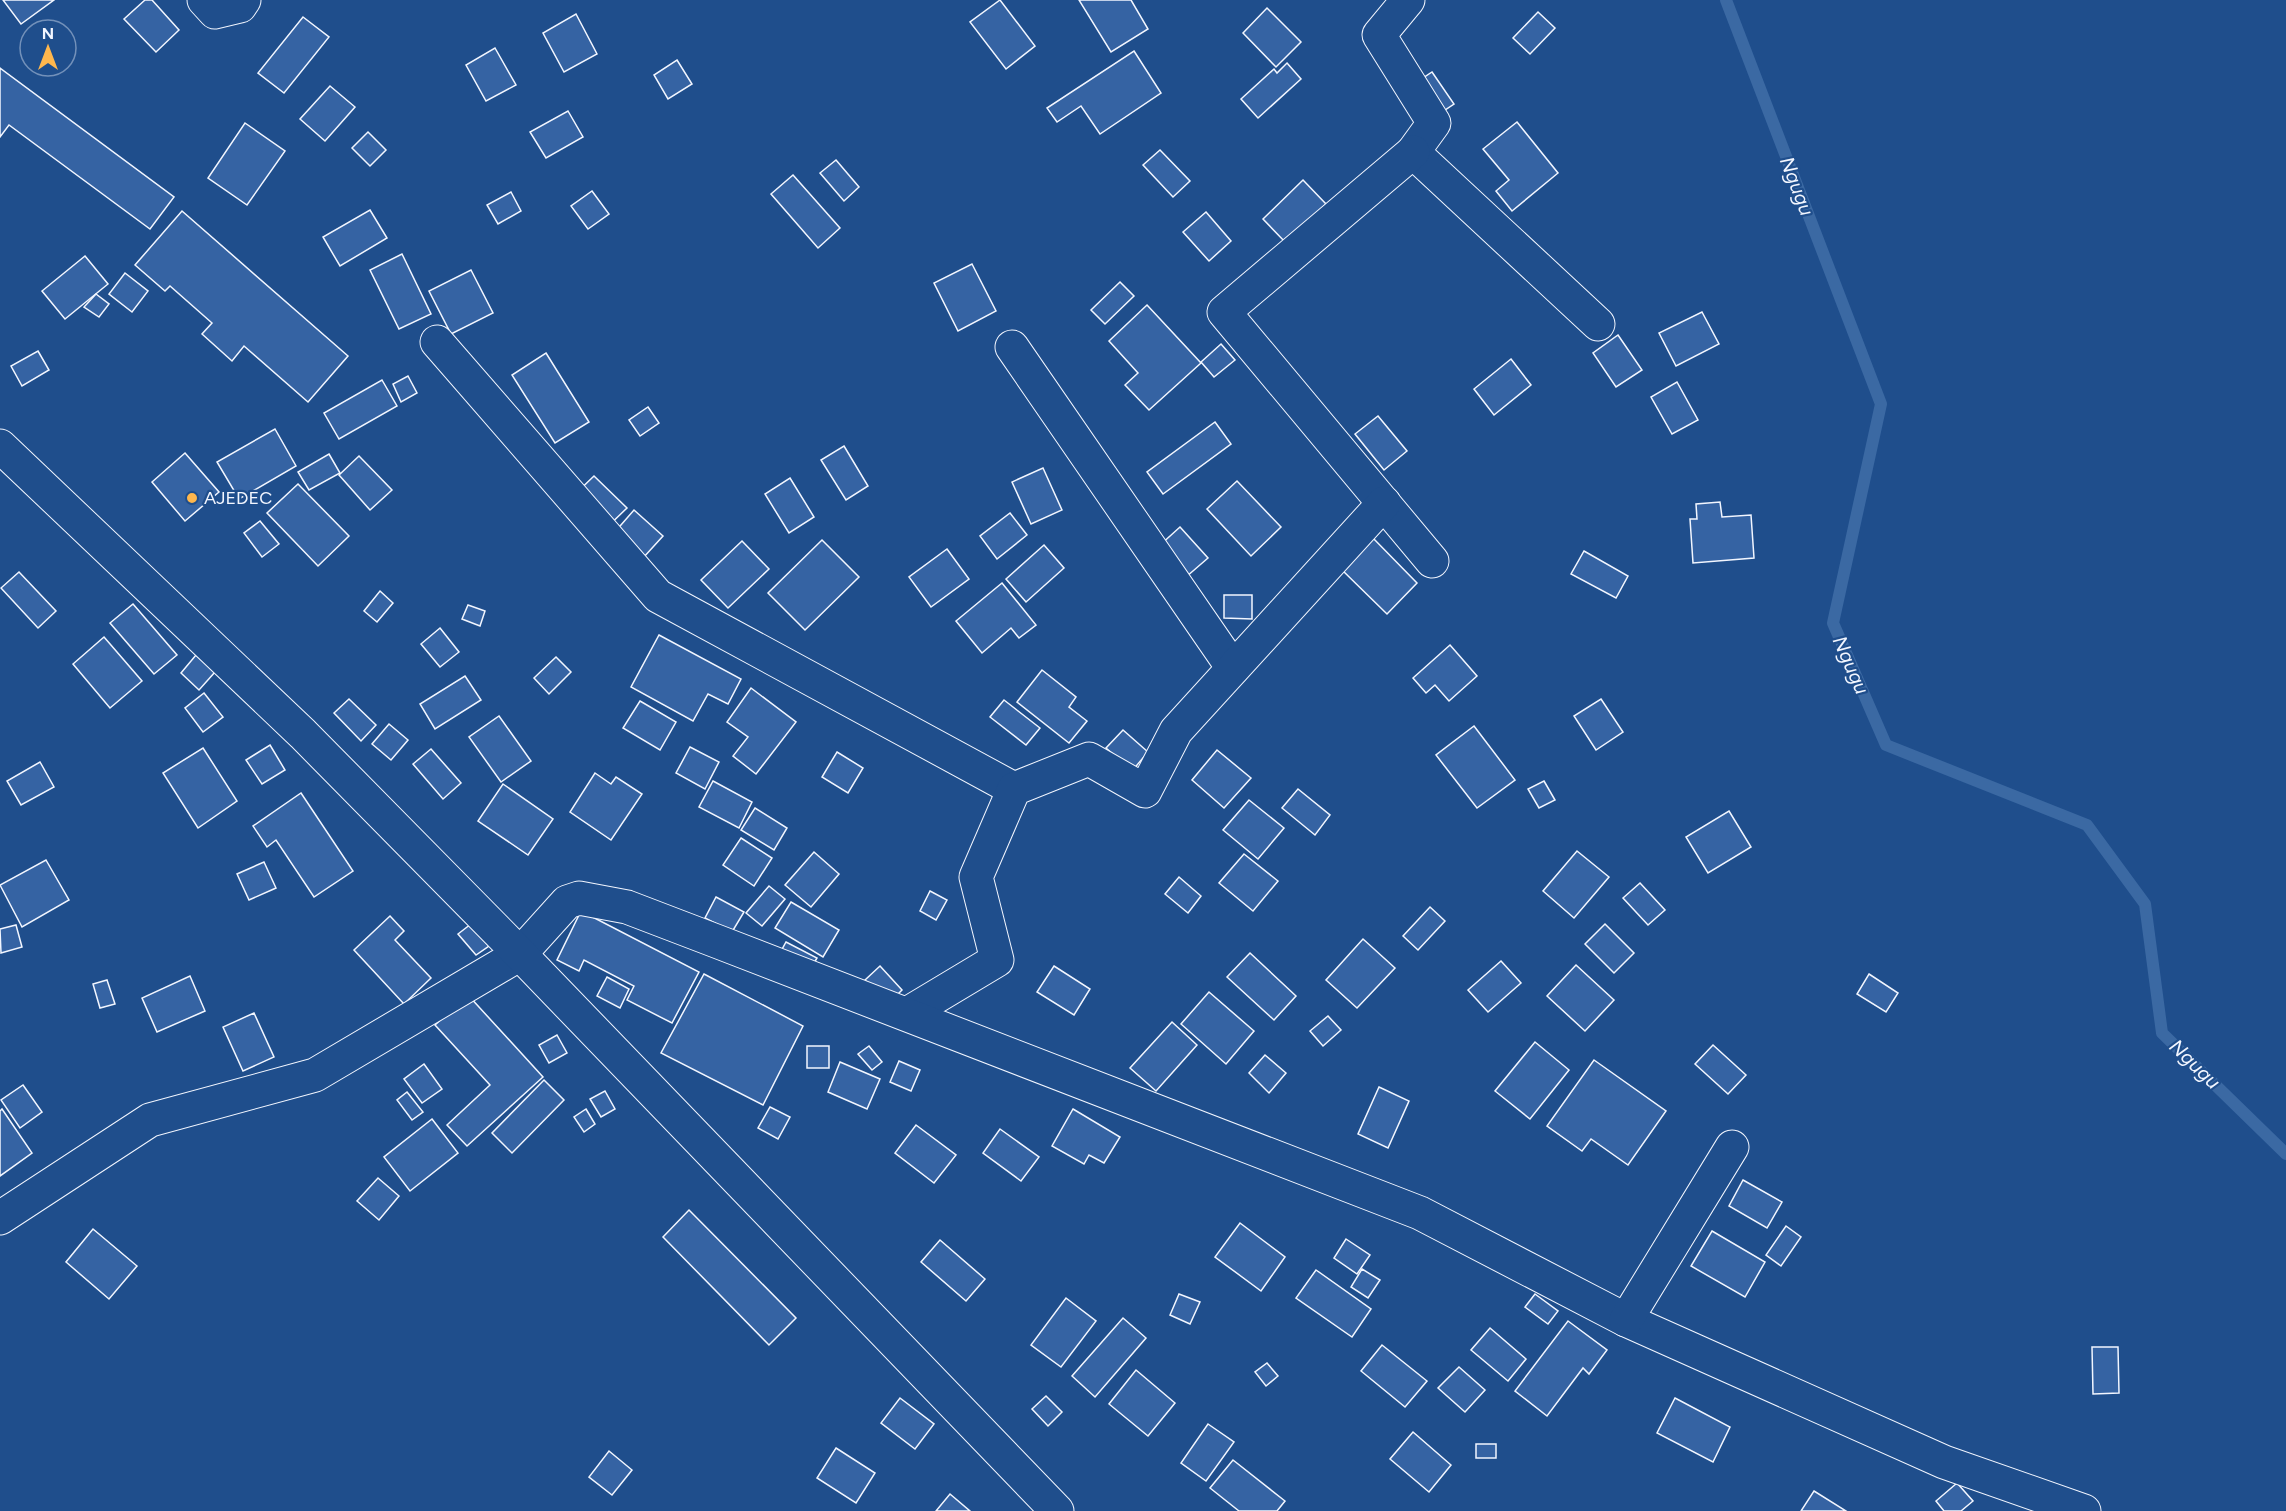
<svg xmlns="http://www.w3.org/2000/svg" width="2286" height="1511" viewBox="0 0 2286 1511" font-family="Figtree,sans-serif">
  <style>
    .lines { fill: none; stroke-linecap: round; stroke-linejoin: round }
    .stream { stroke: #3b69a3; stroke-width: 12 }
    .building { fill: #3563a3; stroke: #f2f6ff; stroke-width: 1.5 }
    .minor-casing { stroke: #f2f6ff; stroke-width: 35 }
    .major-casing { stroke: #f2f6ff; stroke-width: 35 }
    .minor { stroke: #1f4e8c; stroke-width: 33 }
    .major { stroke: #1f4e8c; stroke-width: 33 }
    .poi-dot { fill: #ffb74d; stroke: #1f4e8c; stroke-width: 2 }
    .labels { text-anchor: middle; stroke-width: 4.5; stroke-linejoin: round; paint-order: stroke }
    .poi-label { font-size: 18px; fill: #f2f6ff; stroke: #1f4e8c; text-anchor: start }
    .water-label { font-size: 20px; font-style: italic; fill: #f2f6ff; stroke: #1f4e8c }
  </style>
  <rect width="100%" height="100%" fill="#1f4e8c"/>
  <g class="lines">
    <path class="stream" d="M1726,0L1881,404L1833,623L1886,745L2087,825L2145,904L2162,1033L2286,1154"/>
  </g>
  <g class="building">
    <path d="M3,0H54L21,24Z"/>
    <path d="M145,0H152L179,30L156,52L124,19Z"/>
    <path d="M1000,0L1035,46L1006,69L970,22Z"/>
    <path d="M1079,0H1131L1148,29L1111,52Z"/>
    <path d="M1267,8L1301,42L1276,67L1243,33Z"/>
    <path d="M1538,12L1555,28L1530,54L1513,38Z"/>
    <path d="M576,14L597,54L564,72L543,33Z"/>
    <path d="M303,17L329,37L284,93L258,73Z"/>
    <path d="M495,48L516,85L486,101L466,65Z"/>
    <path d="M1134,51L1161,93L1100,134L1081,106L1057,122L1047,108Z"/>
    <path d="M677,60L692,84L668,99L654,75Z"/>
    <path d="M1287,63L1301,79L1258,118L1241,99L1274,69L1277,73Z"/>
    <path d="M0,68L174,197L150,229L9,125L0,137Z"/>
    <path d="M1432,72L1454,104L1433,118L1411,86Z"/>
    <path d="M330,86L355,107L325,141L300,119Z"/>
    <path d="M568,111L583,137L546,158L530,132Z"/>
    <path d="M1517,122L1558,173L1512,211L1496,191L1509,180L1483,149Z"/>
    <path d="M245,123L285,151L247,205L208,178Z"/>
    <path d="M368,132L386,150L370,166L352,148Z"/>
    <path d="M1160,150L1190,181L1173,197L1143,165Z"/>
    <path d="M836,160L859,187L844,201L820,173Z"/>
    <path d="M793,175L840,228L818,248L771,194Z"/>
    <path d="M1303,180L1326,204L1286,243L1263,219Z"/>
    <path d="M592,191L609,214L588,229L571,206Z"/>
    <path d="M511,192L521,211L498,224L487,205Z"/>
    <path d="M370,210L387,238L340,266L323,237Z"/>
    <path d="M182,211L348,356L308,402L244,346L232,361L202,334L212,323L170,286L165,291L135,265Z"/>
    <path d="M1206,212L1231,241L1209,261L1183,232Z"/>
    <path d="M402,254L431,314L399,329L370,270Z"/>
    <path d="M85,256L108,284L65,319L42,291Z"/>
    <path d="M972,264L996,311L958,331L934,283Z"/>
    <path d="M471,270L493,313L451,334L429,291Z"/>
    <path d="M125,273L148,291L132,312L109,294Z"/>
    <path d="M1120,282L1134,296L1105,324L1091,310Z"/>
    <path d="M96,294L109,304L99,317L84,307Z"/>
    <path d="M1147,305L1201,363L1149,410L1125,385L1138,373L1109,341Z"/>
    <path d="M1702,312L1719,344L1676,366L1659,333Z"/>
    <path d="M1618,335L1642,370L1616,387L1593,353Z"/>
    <path d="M1221,344L1235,360L1214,377L1201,362Z"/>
    <path d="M38,351L49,370L22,386L11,366Z"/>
    <path d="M546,353L589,422L555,443L512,375Z"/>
    <path d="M1511,359L1531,385L1494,415L1474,389Z"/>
    <path d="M408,376L417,393L401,402L393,384Z"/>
    <path d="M382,380L397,406L339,439L324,413Z"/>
    <path d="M1677,382L1698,420L1672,434L1651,397Z"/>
    <path d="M648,407L659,423L640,436L629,420Z"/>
    <path d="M1378,416L1407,451L1384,470L1355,434Z"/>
    <path d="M1215,422L1231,444L1163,494L1147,472Z"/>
    <path d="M275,429L296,466L239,499L217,462Z"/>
    <path d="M844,446L868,486L846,500L821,460Z"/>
    <path d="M185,453L219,492L185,521L152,482Z"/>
    <path d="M329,454L340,473L309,490L298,472Z"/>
    <path d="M359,456L392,490L370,510L339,475Z"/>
    <path d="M1043,468L1062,510L1031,524L1012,482Z"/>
    <path d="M594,476L627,508L600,534L568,501Z"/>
    <path d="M790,478L814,517L789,533L765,494Z"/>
    <path d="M1237,481L1281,527L1251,556L1207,509Z"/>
    <path d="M298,484L349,536L318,566L267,513Z"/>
    <path d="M1720,502L1722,517L1751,515L1754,558L1693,563L1690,519H1697L1696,504Z"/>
    <path d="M634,510L663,536L643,558L614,533Z"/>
    <path d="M1010,513L1027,535L997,559L980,536Z"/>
    <path d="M260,521L279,544L262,557L244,533Z"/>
    <path d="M1180,527L1208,558L1186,577L1159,546Z"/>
    <path d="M1371,536L1417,583L1387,614L1340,568Z"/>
    <path d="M822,540L859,577L805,630L768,593Z"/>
    <path d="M742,541L769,569L728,608L701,580Z"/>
    <path d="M1044,545L1064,568L1026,602L1006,579Z"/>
    <path d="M947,549L969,579L931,607L909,577Z"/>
    <path d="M1584,551L1628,576L1616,598L1571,574Z"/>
    <path d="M19,572L56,611L38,628L1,588Z"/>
    <path d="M1002,583L1036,625L1019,638L1011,628L982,653L956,621Z"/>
    <path d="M380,591L393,603L377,622L364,611Z"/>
    <path d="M1224,595H1252V619L1224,618Z"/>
    <path d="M133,604L177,655L154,674L110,623Z"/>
    <path d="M468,605L485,611L480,626L462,619Z"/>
    <path d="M440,628L459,652L440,667L421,644Z"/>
    <path d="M659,635L741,679L728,704L708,694L693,721L631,687Z"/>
    <path d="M104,637L142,681L110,708L73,664Z"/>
    <path d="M1450,645L1477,676L1449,701L1435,685L1426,693L1413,678Z"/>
    <path d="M196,655L215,672L199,690L181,673Z"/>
    <path d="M556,657L571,672L549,694L534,678Z"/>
    <path d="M1042,670L1076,697L1069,707L1087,721L1069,743L1017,702Z"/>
    <path d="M465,676L481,700L435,729L420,704Z"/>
    <path d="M751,688L796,722L756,774L733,756L748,737L727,722Z"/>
    <path d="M204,693L223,717L203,732L185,708Z"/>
    <path d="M349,699L376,725L361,741L334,713Z"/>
    <path d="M1601,699L1623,732L1596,750L1574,716Z"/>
    <path d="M1004,700L1040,728L1026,745L990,717Z"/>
    <path d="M640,701L676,722L660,750L623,728Z"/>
    <path d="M499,716L531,761L501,782L469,737Z"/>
    <path d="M389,724L408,740L391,760L372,744Z"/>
    <path d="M1474,726L1515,780L1477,808L1436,755Z"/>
    <path d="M1123,730L1148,752L1132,771L1106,748Z"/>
    <path d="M270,745L285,770L262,784L246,760Z"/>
    <path d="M690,747L719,762L705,789L676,773Z"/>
    <path d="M203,748L237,801L198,828L163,773Z"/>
    <path d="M431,749L461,783L443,799L413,764Z"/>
    <path d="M1217,750L1251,778L1224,808L1192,780Z"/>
    <path d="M837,752L863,768L848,793L822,777Z"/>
    <path d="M40,762L54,787L21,805L7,781Z"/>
    <path d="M595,773L611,784L616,777L642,794L611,840L570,812Z"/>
    <path d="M713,781L752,802L739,828L699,807Z"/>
    <path d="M1544,781L1555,800L1539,808L1528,789Z"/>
    <path d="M503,784L553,819L528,855L478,821Z"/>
    <path d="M1298,789L1330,815L1315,835L1282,808Z"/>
    <path d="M301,793L353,871L314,897L276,840L267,847L253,826Z"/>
    <path d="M1249,800L1284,828L1258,859L1223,830Z"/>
    <path d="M755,808L787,828L774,850L741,830Z"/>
    <path d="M1729,811L1751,847L1708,873L1686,837Z"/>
    <path d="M741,838L772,858L754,886L723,865Z"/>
    <path d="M1577,851L1609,877L1574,918L1543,891Z"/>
    <path d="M814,852L839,874L811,907L785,885Z"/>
    <path d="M1244,854L1278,881L1253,911L1219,883Z"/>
    <path d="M46,860L69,900L22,927L0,885Z"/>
    <path d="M264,862L276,888L249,900L237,874Z"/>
    <path d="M1179,877L1201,896L1188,913L1165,894Z"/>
    <path d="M1640,883L1665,910L1648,925L1623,898Z"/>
    <path d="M769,886L785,899L762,926L746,913Z"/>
    <path d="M930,891L947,900L936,920L920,911Z"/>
    <path d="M716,897L744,912L732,932L705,918Z"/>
    <path d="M791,902L839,930L823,957L775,928Z"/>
    <path d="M1430,907L1445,921L1418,950L1403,936Z"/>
    <path d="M581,911L699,972L672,1023L627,1000L634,986L584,960L579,971L557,960Z"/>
    <path d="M390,916L404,931L395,940L431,978L404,1004L354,950Z"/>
    <path d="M471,924L489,946L476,955L458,934Z"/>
    <path d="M1605,924L1634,953L1614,973L1585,944Z"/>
    <path d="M16,925L22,947L1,953L0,929Z"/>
    <path d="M1363,939L1395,968L1357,1008L1326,980Z"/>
    <path d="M786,942L817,958L810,970L780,953Z"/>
    <path d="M1250,953L1296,996L1274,1020L1227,977Z"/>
    <path d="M1501,961L1521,983L1488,1012L1468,990Z"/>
    <path d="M1576,965L1614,1000L1585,1031L1547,996Z"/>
    <path d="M880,966L902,990L888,1004L865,980Z"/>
    <path d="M1054,966L1090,989L1074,1015L1037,992Z"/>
    <path d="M704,974L803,1026L763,1105L661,1053Z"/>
    <path d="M1869,974L1898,993L1886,1012L1857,994Z"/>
    <path d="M190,976L205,1011L157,1032L142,998Z"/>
    <path d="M607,977L629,989L620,1008L597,996Z"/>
    <path d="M107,980L115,1004L100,1008L93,984Z"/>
    <path d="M1209,992L1254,1031L1226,1064L1181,1024Z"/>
    <path d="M468,995L543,1077L467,1146L447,1125L490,1085L435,1025Z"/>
    <path d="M254,1013L274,1057L243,1071L223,1027Z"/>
    <path d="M1328,1016L1341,1030L1323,1046L1310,1031Z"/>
    <path d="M1172,1022L1197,1045L1156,1091L1130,1068Z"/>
    <path d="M557,1035L567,1053L549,1063L539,1045Z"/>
    <path d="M1535,1042L1569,1070L1530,1119L1495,1091Z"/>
    <path d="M1713,1045L1746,1075L1728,1094L1695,1064Z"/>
    <rect x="807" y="1046" width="22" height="22"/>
    <path d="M869,1046L882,1062L872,1070L858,1054Z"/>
    <path d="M1265,1055L1286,1073L1269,1093L1249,1073Z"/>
    <path d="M1594,1060L1666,1111L1628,1165L1591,1139L1582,1151L1547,1126Z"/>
    <path d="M899,1061L920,1070L911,1091L890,1082Z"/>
    <path d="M840,1062L880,1079L867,1109L828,1092Z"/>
    <path d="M424,1064L442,1089L422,1103L404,1079Z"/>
    <path d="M544,1080L564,1100L512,1153L492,1133Z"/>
    <path d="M23,1085L42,1112L20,1128L1,1100Z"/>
    <path d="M1379,1087L1409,1101L1388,1148L1358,1134Z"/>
    <path d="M605,1091L615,1109L601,1117L590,1099Z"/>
    <path d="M407,1092L423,1112L412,1120L397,1100Z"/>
    <path d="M770,1107L790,1117L778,1139L758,1128Z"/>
    <path d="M2,1109L32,1153L0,1176V1111Z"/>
    <path d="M586,1109L595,1124L584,1132L574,1117Z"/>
    <path d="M1073,1109L1120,1137L1104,1163L1089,1155L1084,1164L1052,1146Z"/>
    <path d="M432,1119L458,1153L410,1191L384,1157Z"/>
    <path d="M916,1125L956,1155L934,1183L895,1153Z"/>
    <path d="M1000,1129L1039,1157L1021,1181L983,1153Z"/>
    <path d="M378,1178L399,1196L379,1220L357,1201Z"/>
    <path d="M1743,1180L1782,1202L1767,1228L1729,1206Z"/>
    <path d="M689,1210L796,1318L769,1345L663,1237Z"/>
    <path d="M1240,1223L1285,1257L1261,1291L1215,1257Z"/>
    <path d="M1786,1226L1801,1237L1781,1266L1766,1255Z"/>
    <path d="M93,1229L137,1266L109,1299L66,1262Z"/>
    <path d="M1712,1231L1765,1262L1745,1297L1691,1266Z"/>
    <path d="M1346,1239L1370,1255L1357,1274L1334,1258Z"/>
    <path d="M940,1240L985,1279L966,1301L921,1262Z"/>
    <path d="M1362,1269L1380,1280L1368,1298L1351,1287Z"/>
    <path d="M1316,1270L1371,1309L1352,1337L1296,1298Z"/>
    <path d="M1179,1294L1200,1302L1190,1324L1170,1315Z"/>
    <path d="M1535,1294L1558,1311L1548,1324L1525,1307Z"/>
    <path d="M1066,1298L1096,1321L1061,1367L1031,1345Z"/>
    <path d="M1123,1318L1146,1338L1095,1397L1072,1376Z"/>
    <path d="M1568,1321L1607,1350L1589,1374L1583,1368L1547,1416L1515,1391Z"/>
    <path d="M1490,1328L1526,1359L1508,1381L1471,1350Z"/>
    <path d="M1382,1345L1427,1381L1405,1407L1361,1371Z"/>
    <path d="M2092,1347H2118L2119,1393L2093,1394Z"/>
    <path d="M1267,1363L1278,1376L1266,1386L1255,1372Z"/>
    <path d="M1459,1367L1485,1390L1465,1412L1438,1388Z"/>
    <path d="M1136,1370L1175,1403L1148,1436L1109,1404Z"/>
    <path d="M1046,1396L1062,1412L1048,1426L1032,1409Z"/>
    <path d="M900,1398L934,1424L915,1449L881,1423Z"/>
    <path d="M1675,1398L1730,1427L1713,1462L1657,1433Z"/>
    <path d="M1208,1424L1234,1442L1206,1481L1181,1463Z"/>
    <path d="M1413,1432L1451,1465L1429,1492L1390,1459Z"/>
    <rect x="1476" y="1444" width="20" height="14"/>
    <path d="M836,1448L875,1473L856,1503L817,1478Z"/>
    <path d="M609,1451L632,1470L612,1495L589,1477Z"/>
    <path d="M1233,1460L1285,1501L1277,1511H1239L1210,1488Z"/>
    <path d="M1957,1483L1973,1501L1961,1511H1944L1936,1501Z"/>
    <path d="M1814,1491L1846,1511H1801Z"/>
    <path d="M950,1494L970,1511H936Z"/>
  </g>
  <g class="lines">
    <g class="minor-casing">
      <g id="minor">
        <path d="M204,0L215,12L240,6L244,0"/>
        <path d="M1408,0L1379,35L1434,123L1413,152L1598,324"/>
        <path d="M1413,152L1224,312L1432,561"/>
        <path d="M437,342L658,596L1014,789"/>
        <path d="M1012,347L1233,668"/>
        <path d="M907,1014L997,960L976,877L1014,789L1089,759L1145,791L1176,731L1384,503"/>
        <path d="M0,1218L150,1120L315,1075L520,954L567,902L579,898L627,907L716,941L1420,1213L1626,1320L1944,1462L2084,1511"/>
        <path d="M1626,1320L1732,1147"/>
      </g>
    </g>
    <g class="major-casing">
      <path id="major" d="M0,446L303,734L520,954L1057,1511"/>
    </g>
    <use href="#minor" class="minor"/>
    <use href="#major" class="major"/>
  </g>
  <circle class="poi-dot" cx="192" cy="498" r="6"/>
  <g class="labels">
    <g class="poi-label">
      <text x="204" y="504">AJEDEC</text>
    </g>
    <g class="water-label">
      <text transform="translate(1797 186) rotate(69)" y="7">Ngugu</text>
      <text transform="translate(1851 665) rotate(66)" y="7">Ngugu</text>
      <text transform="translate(2195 1064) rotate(44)" y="7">Ngugu</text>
    </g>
  </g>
  <g transform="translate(48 48)"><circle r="28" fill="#1f4e8c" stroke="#7391ba" stroke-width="1.5"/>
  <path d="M0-4.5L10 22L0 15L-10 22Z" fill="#ffb74d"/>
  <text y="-9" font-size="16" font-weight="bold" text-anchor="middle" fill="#f2f6ff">N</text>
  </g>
</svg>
